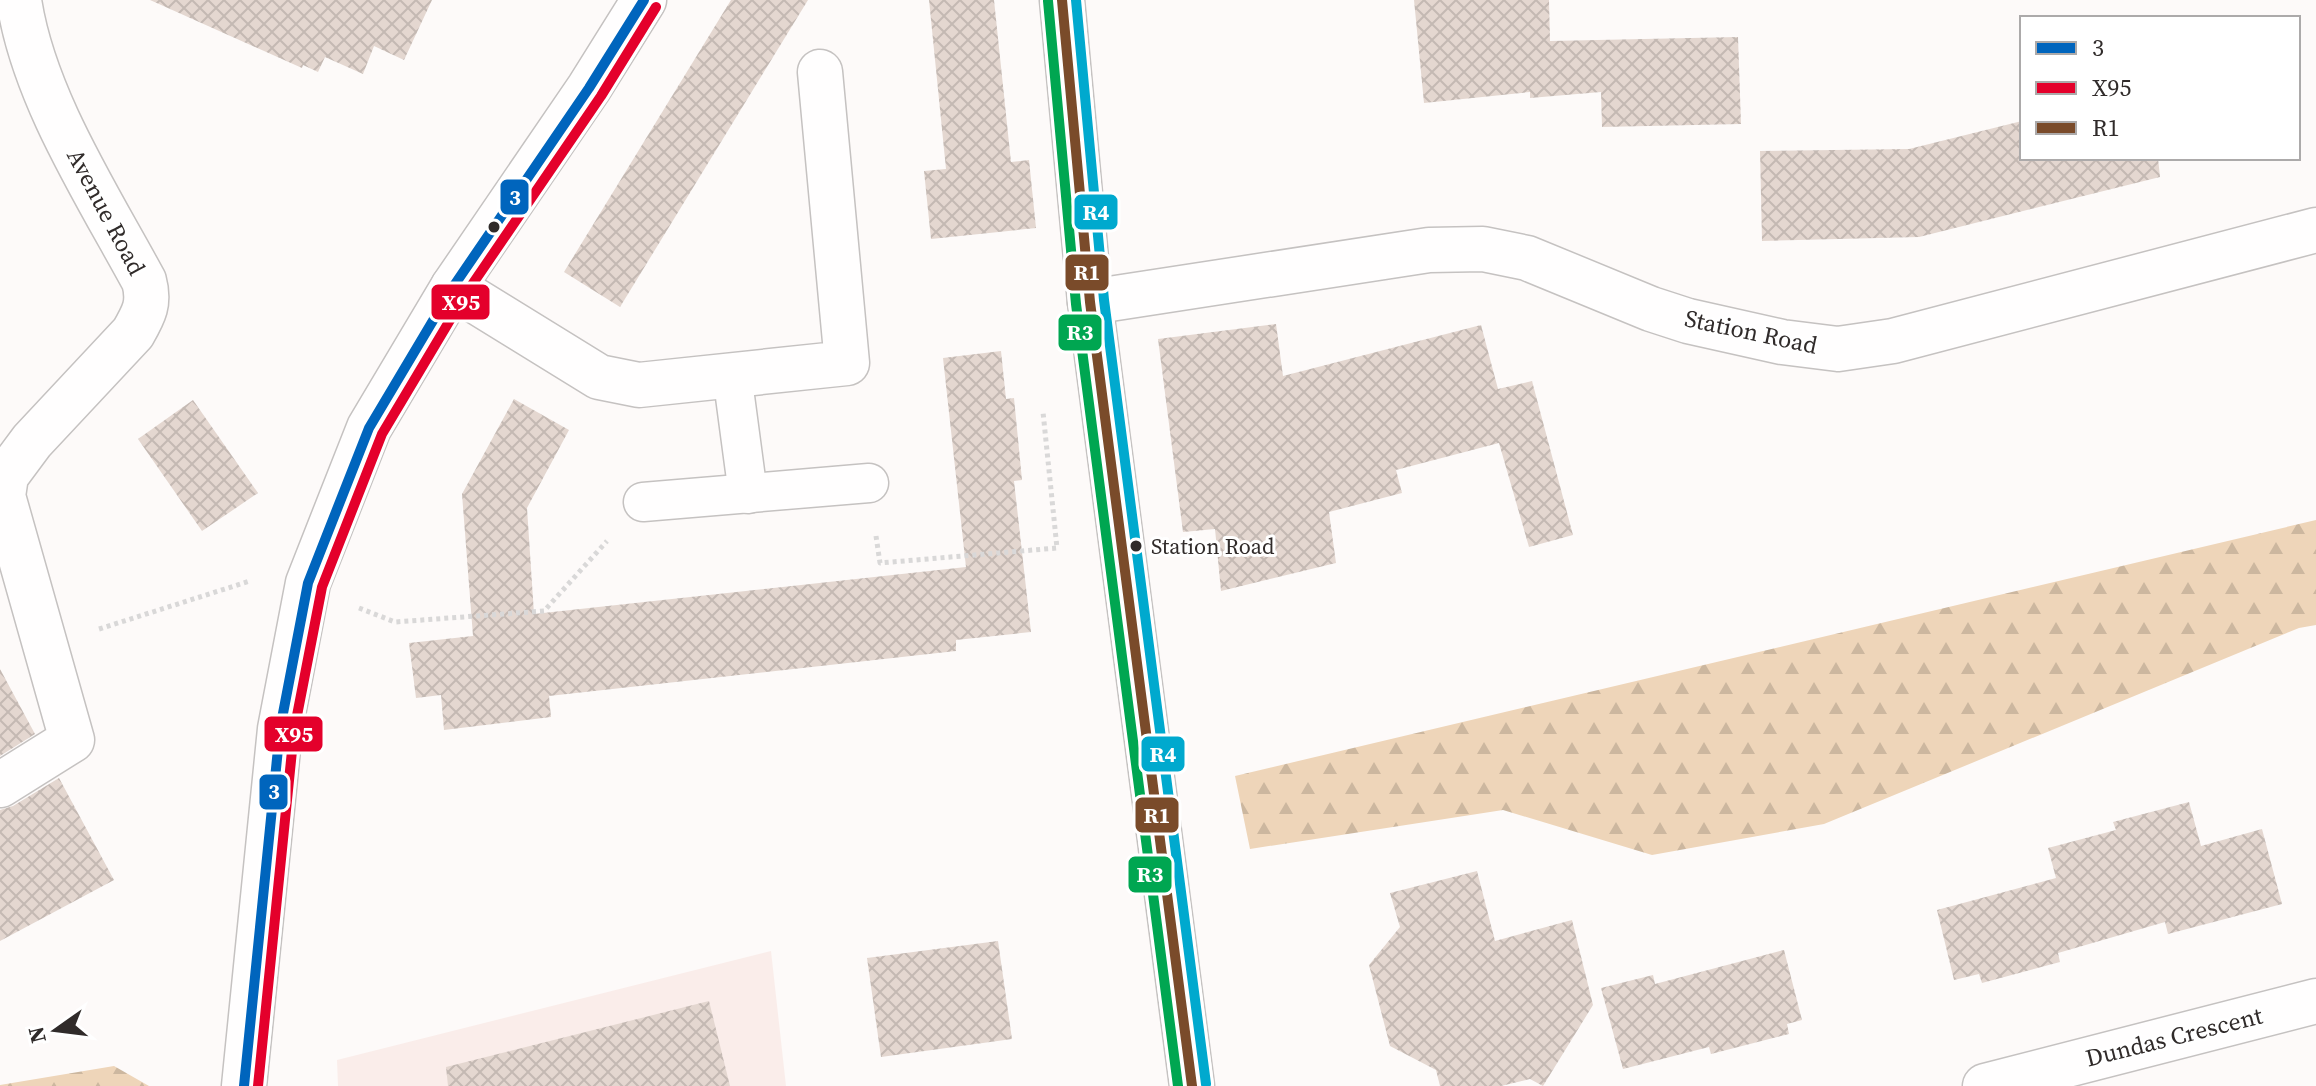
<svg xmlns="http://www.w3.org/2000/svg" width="2316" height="1086" viewBox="0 0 2316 1086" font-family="'Source Serif 4',serif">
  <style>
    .built { fill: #faedea }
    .forest { fill: url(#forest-firs) }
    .building { fill: url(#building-cross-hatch) }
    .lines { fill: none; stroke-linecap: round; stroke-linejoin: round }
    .service-casing { stroke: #c5c2c1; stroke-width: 41 }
    .minor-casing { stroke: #c5c2c1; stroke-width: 47 }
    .secondary-casing { stroke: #c5c2c1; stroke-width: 47 }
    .primary-casing { stroke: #c5c2c1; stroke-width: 47 }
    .path { stroke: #d9d8d8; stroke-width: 5; stroke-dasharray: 4 4; stroke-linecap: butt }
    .service { stroke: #fffefe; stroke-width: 38 }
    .minor { stroke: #fffefe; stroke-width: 44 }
    .secondary { stroke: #fffefe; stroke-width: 44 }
    .primary { stroke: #fffefe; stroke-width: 44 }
    .bus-1-casing { stroke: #fff; stroke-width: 16 }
    .bus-2-casing { stroke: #fff; stroke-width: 16 }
    .bus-3-casing { stroke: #fff; stroke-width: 16 }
    .bus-4-casing { stroke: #fff; stroke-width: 16 }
    .bus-5-casing { stroke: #fff; stroke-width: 16 }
    .bus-1 { stroke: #0065bd; stroke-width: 10 }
    .bus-2 { stroke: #e4002b; stroke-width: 10 }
    .bus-3 { stroke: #7a4b2a; stroke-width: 10 }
    .bus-4 { stroke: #00a651; stroke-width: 10 }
    .bus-5 { stroke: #00a9ce; stroke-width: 10 }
    .bus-dot { fill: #302b2a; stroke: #fff; stroke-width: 3 }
    .labels { text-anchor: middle; stroke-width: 6; stroke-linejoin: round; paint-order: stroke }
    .bus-label { font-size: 22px; fill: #302b2a; stroke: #fff; text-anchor: start }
    .street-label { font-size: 24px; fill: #302b2a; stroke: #fff }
    .line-badge { stroke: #fff; stroke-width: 3 }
    .badge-label { font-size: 22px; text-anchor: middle; font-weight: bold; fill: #fff }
  </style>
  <defs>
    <pattern id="forest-firs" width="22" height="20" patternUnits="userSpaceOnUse" patternTransform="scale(2)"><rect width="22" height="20" fill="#eed5b9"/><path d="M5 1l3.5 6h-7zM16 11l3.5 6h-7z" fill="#ccb79f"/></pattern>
    <pattern id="building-cross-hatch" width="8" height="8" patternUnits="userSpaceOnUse" patternTransform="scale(2)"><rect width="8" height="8" fill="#e4d7d0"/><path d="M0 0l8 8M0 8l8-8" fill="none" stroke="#c4b9b3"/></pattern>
  </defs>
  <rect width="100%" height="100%" fill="#fdfaf9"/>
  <path class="built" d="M771,951L786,1086H338L337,1060Z"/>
  <g class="forest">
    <path d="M2316,520V625L2299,628L1824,824L1652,855L1503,810L1250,849L1235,776Z"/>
    <path d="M114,1066L149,1086H0V1085Z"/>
  </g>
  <g class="building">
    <path d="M150,0H432L404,60L374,46L363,74L325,57L318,72L303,65L302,68Z"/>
    <path d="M731,0H808L620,307L564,272Z"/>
    <path d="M929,0H994L1011,162L1029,160L1036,228L931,239L924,171L946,169Z"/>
    <path d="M1414,0H1549L1550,41L1738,37L1741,124L1602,127L1601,92L1530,98V92L1424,103Z"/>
    <path d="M2022,121V158H2158L2160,177L1919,237L1762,241L1760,151L1909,149Z"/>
    <path d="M1276,324L1283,376L1481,325L1498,389L1532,381L1573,535L1529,547L1499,443L1396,470L1402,493L1329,512L1336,563L1221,591L1215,529L1183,532L1158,339Z"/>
    <path d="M1001,351L1006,399L1014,398L1022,480L1014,481L1031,632L956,640V651L549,696L551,717L444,730L441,695L416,698L409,643L473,636L462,494L514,399L569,430L527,508L534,614L966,567L943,358Z"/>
    <path d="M193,400L258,493L202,531L138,439Z"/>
    <path d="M0,669L35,734L0,756Z"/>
    <path d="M59,778L114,880L0,941V810L13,806Z"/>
    <path d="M2189,802L2201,846L2262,829L2282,904L2168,934L2165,922L2058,953L2060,962L1982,983L1979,974L1954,980L1937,910L2056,878L2048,848L2116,830L2113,822Z"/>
    <path d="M1477,871L1495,941L1572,920L1593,1005L1543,1086L1530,1079L1501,1086H1440L1436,1070L1390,1046L1369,965L1400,927L1390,893Z"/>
    <path d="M998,941L1012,1039L881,1057L867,958Z"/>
    <path d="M1784,950L1802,1020L1787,1024L1789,1034L1711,1054L1709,1047L1623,1069L1601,988L1653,975L1655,984Z"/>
    <path d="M709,1001L730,1086H448L446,1067Z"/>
  </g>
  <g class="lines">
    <g class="service-casing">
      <g id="service">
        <path d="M732,374L748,494"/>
        <path d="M643,502L869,483"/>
      </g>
    </g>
    <g class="minor-casing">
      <g id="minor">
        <path d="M453,287L599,377L639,385L847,363L820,72"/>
        <path d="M1090,302L1429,250L1483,249L1527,258L1651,309L1688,321L1782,342L1838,349L1893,341L2316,230"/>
        <path d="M0,785L72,740L3,496L6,476L32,441L133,333C144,314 150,303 144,281C98,196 33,96 19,0"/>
        <path d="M1985,1086L2316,1001"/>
      </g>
    </g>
    <g class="secondary-casing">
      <path id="secondary" d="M244,1086L280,729L308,583L369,428L453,287L589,88L644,0"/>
    </g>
    <g class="primary-casing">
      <path id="primary" d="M1062,0L1090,302L1192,1086"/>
    </g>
    <g class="path">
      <path d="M876,536L880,563L1057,548L1043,412"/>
      <path d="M359,608L395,622L544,611L607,541"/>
      <path d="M99,629L250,581"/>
    </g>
    <use href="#service" class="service"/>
    <use href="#minor" class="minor"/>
    <use href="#secondary" class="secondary"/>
    <use href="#primary" class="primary"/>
    <g class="bus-1-casing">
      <path id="bus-1" d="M244,1086L280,729L308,583L369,428L453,287L589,88L644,0"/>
    </g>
    <g class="bus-2-casing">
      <path id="bus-2" d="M258,1086L294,731L322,587L382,434L465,295L601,96L656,7"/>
    </g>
    <g class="bus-3-casing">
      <path id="bus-3" d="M1062,0L1090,302L1192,1086"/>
    </g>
    <g class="bus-4-casing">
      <path id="bus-4" d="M1048,1L1076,304L1178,1086"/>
    </g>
    <g class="bus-5-casing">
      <path id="bus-5" d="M1076,0L1104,300L1206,1084"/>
    </g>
    <use href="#bus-1" class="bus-1"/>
    <use href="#bus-2" class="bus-2"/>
    <use href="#bus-3" class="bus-3"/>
    <use href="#bus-4" class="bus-4"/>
    <use href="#bus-5" class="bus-5"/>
  </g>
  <g class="bus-dot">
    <circle cx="494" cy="227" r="7"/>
    <circle cx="1136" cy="546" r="7"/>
  </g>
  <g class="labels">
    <g class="bus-label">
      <text x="1151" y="554">Station Road</text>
    </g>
    <g class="street-label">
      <text transform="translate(106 212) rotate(62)" y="8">Avenue Road</text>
      <text transform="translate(1751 332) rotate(12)" y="8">Station Road</text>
      <text transform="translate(2174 1037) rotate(-14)" y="8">Dundas Crescent</text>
    </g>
  </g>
  <g class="line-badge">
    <rect x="499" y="178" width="31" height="38" rx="8" fill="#0065bd"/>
    <rect x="1073" y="193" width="46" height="38" rx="8" fill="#00a9ce"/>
    <rect x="1064" y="253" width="46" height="39" rx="8" fill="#7a4b2a"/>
    <rect x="430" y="283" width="61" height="38" rx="8" fill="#e4002b"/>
    <rect x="1057" y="313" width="46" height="39" rx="8" fill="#00a651"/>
    <rect x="263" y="715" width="61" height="38" rx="8" fill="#e4002b"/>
    <rect x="1140" y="735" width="46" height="38" rx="8" fill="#00a9ce"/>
    <rect x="258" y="773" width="31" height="38" rx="8" fill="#0065bd"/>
    <rect x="1134" y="796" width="46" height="38" rx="8" fill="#7a4b2a"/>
    <rect x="1127" y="855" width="46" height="39" rx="8" fill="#00a651"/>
  </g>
  <g class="badge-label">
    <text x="515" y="205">3</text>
    <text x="1096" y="220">R4</text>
    <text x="1087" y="280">R1</text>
    <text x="461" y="310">X95</text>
    <text x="1080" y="340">R3</text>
    <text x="294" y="742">X95</text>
    <text x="1163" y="762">R4</text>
    <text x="274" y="799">3</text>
    <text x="1157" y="823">R1</text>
    <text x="1150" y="882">R3</text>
  </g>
  <rect x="2020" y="16" width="280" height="144" fill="#ffffff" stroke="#acaaaa" stroke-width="2"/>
  <rect x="2036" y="42" width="40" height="12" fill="#0065bd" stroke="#acaaaa" stroke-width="2"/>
  <text x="2092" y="56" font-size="24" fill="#302b2a">3</text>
  <rect x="2036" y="82" width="40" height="12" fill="#e4002b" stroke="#acaaaa" stroke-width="2"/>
  <text x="2092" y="96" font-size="24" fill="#302b2a">X95</text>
  <rect x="2036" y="122" width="40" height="12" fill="#7a4b2a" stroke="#acaaaa" stroke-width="2"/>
  <text x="2092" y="136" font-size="24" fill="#302b2a">R1</text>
  <g transform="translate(56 1030) rotate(256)" stroke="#ffffff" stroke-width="6" paint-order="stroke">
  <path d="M0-6L14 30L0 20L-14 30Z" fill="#302b2a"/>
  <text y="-12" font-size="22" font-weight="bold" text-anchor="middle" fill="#302b2a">N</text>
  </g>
</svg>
